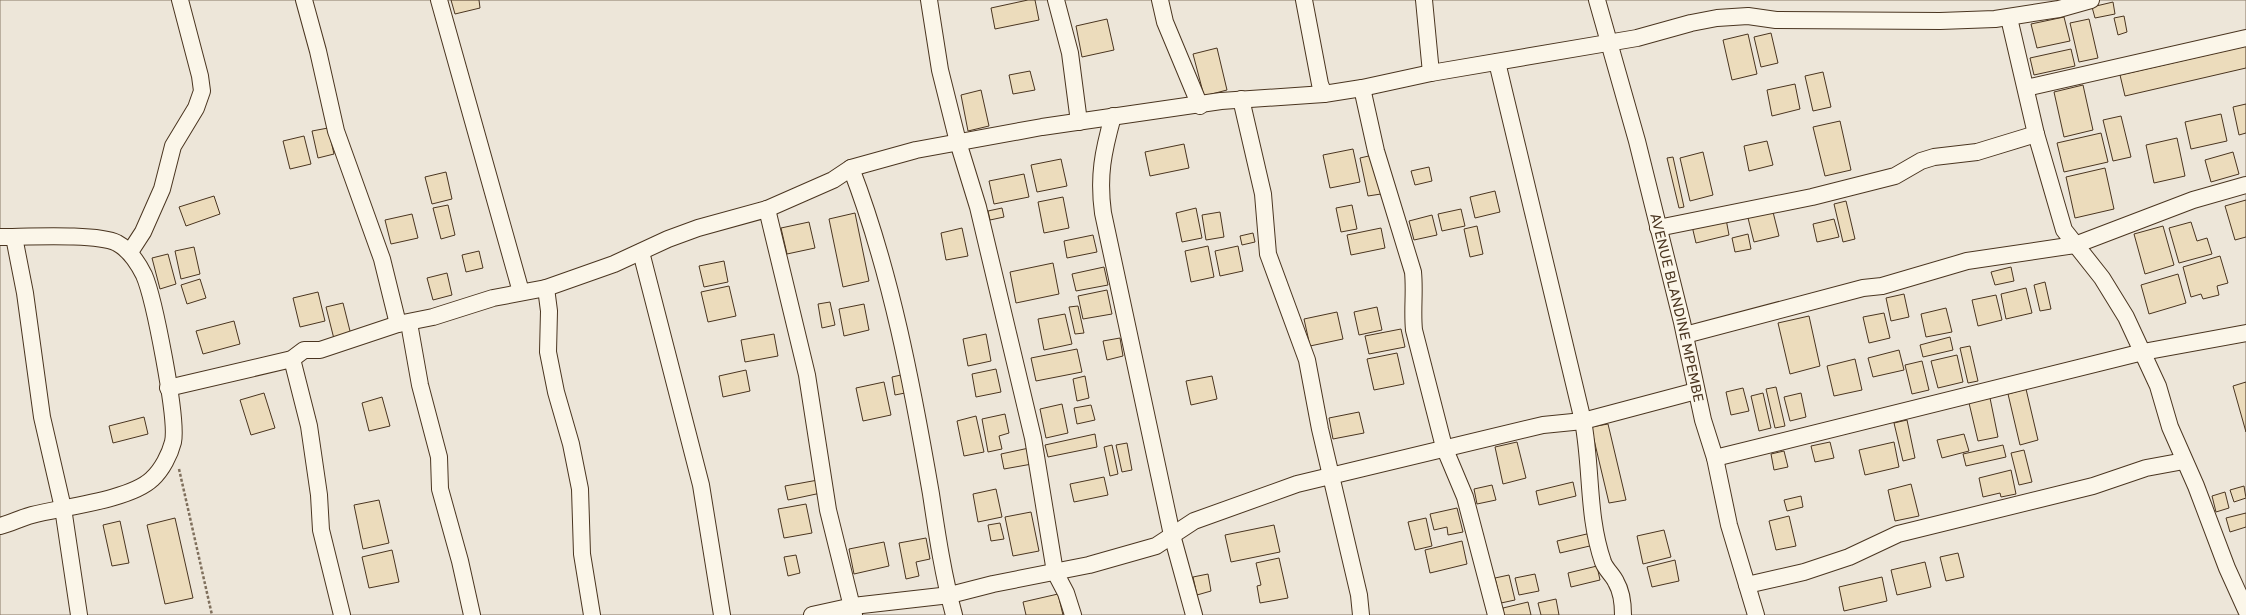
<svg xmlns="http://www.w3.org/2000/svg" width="2246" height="615" viewBox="0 0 2246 615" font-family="'Golos Text',sans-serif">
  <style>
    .green { fill: #ede6d9; stroke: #887966 }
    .building { fill: #ecdcbc; stroke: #4a3520 }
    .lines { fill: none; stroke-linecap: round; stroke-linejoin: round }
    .street-casing { stroke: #4a3520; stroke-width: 18 }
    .path { stroke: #7f6f5c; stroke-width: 2.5; stroke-dasharray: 3 2; stroke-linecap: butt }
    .street { stroke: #fbf6e9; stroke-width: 16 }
    .labels { text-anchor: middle; stroke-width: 3; stroke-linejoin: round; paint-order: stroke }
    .street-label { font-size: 14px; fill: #4a3520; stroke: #fbf6e9 }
  </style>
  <rect width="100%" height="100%" fill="#fbf6e9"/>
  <rect class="green" x="0" y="0" width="2246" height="615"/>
  <g class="building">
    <path d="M451,0H479L480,8L455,14Z"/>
    <path d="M1028,0H1035L1039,20L995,29L991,8Z"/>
    <path d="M2113,2L2115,14L2095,18L2092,7Z"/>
    <path d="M2124,16L2127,32L2118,35L2114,18Z"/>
    <path d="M2064,17L2070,41L2037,48L2031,24Z"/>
    <path d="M1107,19L1114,50L1082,57L1076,26Z"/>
    <path d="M2089,19L2098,58L2079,62L2070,23Z"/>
    <path d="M1771,33L1778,63L1761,67L1754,37Z"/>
    <path d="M1748,34L1757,74L1732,80L1723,40Z"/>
    <path d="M2246,46V68L2125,96L2120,75Z"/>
    <path d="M1217,48L1227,90L1204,96L1193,54Z"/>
    <path d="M2071,49L2075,66L2034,75L2030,58Z"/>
    <path d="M1030,71L1035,90L1013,94L1009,75Z"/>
    <path d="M1823,72L1831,107L1813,111L1805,76Z"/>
    <path d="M1795,84L1800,109L1772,116L1767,90Z"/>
    <path d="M2083,85L2093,130L2064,137L2054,92Z"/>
    <path d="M981,90L989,126L968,131L961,95Z"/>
    <path d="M2246,104V133L2239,135L2233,107Z"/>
    <path d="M2221,114L2227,141L2191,149L2185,122Z"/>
    <path d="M2121,116L2131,157L2113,161L2103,120Z"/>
    <path d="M1840,121L1851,170L1825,176L1813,127Z"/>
    <path d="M328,128L334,154L318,158L312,131Z"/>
    <path d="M2101,133L2108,162L2064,172L2057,143Z"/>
    <path d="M304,136L311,164L290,169L283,141Z"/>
    <path d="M2177,138L2185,176L2154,183L2146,145Z"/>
    <path d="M1767,141L1773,165L1749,171L1744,146Z"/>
    <path d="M1184,144L1189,168L1150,176L1145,152Z"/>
    <path d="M1353,149L1360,182L1330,188L1323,155Z"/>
    <path d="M1703,152L1713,195L1690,201L1680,158Z"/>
    <path d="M2233,152L2239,174L2211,182L2205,160Z"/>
    <path d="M1373,155L1381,194L1368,196L1360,158Z"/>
    <path d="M1673,157L1684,207L1679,208L1667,158Z"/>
    <path d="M1061,159L1067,186L1037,192L1031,165Z"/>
    <path d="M1429,167L1432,181L1415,185L1411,171Z"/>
    <path d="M2105,168L2114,209L2075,218L2066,177Z"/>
    <path d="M446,172L452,199L432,204L425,177Z"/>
    <path d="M1024,174L1029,197L994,204L989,181Z"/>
    <path d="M1495,191L1500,212L1475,218L1470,197Z"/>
    <path d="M214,196L220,214L186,226L179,207Z"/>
    <path d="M1063,197L1069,228L1044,233L1038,202Z"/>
    <path d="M2246,200V237L2235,240L2225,206Z"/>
    <path d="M1846,201L1855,239L1843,242L1834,204Z"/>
    <path d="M448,205L455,235L441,239L433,208Z"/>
    <path d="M1352,205L1357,229L1341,232L1336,208Z"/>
    <path d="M1002,208L1004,217L990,220L988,211Z"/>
    <path d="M1196,208L1202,238L1182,242L1176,213Z"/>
    <path d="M1772,208L1779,236L1754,242L1747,214Z"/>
    <path d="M1461,209L1465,226L1442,231L1438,214Z"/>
    <path d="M1220,212L1224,237L1206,240L1202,215Z"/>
    <path d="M855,213L869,281L843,287L829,219Z"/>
    <path d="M412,214L418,238L391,244L385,220Z"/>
    <path d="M1432,215L1437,235L1414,240L1409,221Z"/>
    <path d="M1726,219L1729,235L1696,243L1692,226Z"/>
    <path d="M1834,219L1839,237L1817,242L1813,224Z"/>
    <path d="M809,222L815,248L787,254L781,228Z"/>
    <path d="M2191,222L2197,241L2207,238L2212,254L2179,263L2169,228Z"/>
    <path d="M1477,226L1483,254L1470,257L1464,229Z"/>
    <path d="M2163,226L2174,265L2145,274L2134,234Z"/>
    <path d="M962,228L968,256L946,260L941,233Z"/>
    <path d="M1381,228L1385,248L1351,255L1347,235Z"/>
    <path d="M1253,233L1255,242L1242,245L1240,236Z"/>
    <path d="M1748,234L1751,249L1735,252L1732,238Z"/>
    <path d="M1093,235L1097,252L1067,258L1064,241Z"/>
    <path d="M1208,246L1214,277L1191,282L1185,251Z"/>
    <path d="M1238,246L1243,271L1220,276L1215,251Z"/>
    <path d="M194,247L200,274L181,279L175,251Z"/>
    <path d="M479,251L483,268L466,272L462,255Z"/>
    <path d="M168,254L176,284L160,289L152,258Z"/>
    <path d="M2220,256L2228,283L2217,286L2219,295L2203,299L2201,294L2191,297L2183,267Z"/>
    <path d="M724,261L728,282L704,287L699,266Z"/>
    <path d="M1053,263L1059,294L1016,303L1010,272Z"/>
    <path d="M1104,267L1108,285L1076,291L1072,274Z"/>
    <path d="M2011,267L2014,281L1995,285L1991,272Z"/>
    <path d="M447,273L452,295L433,300L427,278Z"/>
    <path d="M2178,274L2186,303L2149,314L2141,285Z"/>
    <path d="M200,279L206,298L187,304L181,285Z"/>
    <path d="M2045,282L2051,309L2040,311L2034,285Z"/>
    <path d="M729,286L736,316L708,322L701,292Z"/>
    <path d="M2026,288L2032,313L2006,319L2001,294Z"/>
    <path d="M1107,290L1112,314L1083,319L1078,296Z"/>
    <path d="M318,292L325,321L300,327L293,298Z"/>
    <path d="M1904,294L1909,317L1891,321L1886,298Z"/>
    <path d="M1996,295L2002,320L1978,326L1972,300Z"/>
    <path d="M830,302L835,325L822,328L818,304Z"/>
    <path d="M343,303L351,335L334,339L326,307Z"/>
    <path d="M864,304L869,330L844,336L839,309Z"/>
    <path d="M1078,306L1084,333L1075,334L1069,307Z"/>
    <path d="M1377,307L1382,330L1359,335L1354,312Z"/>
    <path d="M1946,308L1952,332L1926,337L1921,314Z"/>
    <path d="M1337,312L1343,339L1310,346L1304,319Z"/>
    <path d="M1884,313L1890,338L1869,343L1863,317Z"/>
    <path d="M1065,314L1072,344L1044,350L1038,319Z"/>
    <path d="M1809,316L1820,366L1790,374L1778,323Z"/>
    <path d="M234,321L240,344L203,354L196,331Z"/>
    <path d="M1401,329L1405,347L1369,354L1365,336Z"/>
    <path d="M774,334L778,356L745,362L741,340Z"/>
    <path d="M986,334L991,361L968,366L963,339Z"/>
    <path d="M1950,337L1953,350L1923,357L1920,345Z"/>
    <path d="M1120,338L1123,356L1107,360L1103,341Z"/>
    <path d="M1970,346L1978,381L1968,383L1960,348Z"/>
    <path d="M1077,349L1082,372L1036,381L1031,358Z"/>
    <path d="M1899,350L1904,370L1873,377L1868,358Z"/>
    <path d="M1397,353L1404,384L1374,390L1367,359Z"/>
    <path d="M1957,355L1963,382L1938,388L1931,361Z"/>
    <path d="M1855,359L1862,390L1834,396L1827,366Z"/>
    <path d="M1922,361L1929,390L1912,394L1905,365Z"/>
    <path d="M996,369L1001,392L976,397L972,374Z"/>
    <path d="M746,370L750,391L723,397L719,376Z"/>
    <path d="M901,375L905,393L895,395L892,377Z"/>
    <path d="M1085,376L1089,398L1077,401L1073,379Z"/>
    <path d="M1212,376L1217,399L1191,405L1186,381Z"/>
    <path d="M884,382L891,415L863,421L856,388Z"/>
    <path d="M2246,382V432L2233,386Z"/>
    <path d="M1776,387L1785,426L1775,428L1766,389Z"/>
    <path d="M1743,388L1749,411L1731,415L1726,392Z"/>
    <path d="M2026,389L2038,440L2020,445L2008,394Z"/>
    <path d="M264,393L275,428L251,435L240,400Z"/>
    <path d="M1763,393L1771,428L1759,431L1751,396Z"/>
    <path d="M1801,393L1806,417L1790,421L1784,397Z"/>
    <path d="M382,397L390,426L369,431L362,403Z"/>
    <path d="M1990,398L1998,437L1978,441L1969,403Z"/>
    <path d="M1062,404L1068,433L1046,438L1040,409Z"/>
    <path d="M1091,405L1095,420L1077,424L1074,408Z"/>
    <path d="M1359,412L1364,433L1333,439L1329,418Z"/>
    <path d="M1005,414L1009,433L999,436L1002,449L988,452L982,419Z"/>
    <path d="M976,416L984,452L964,456L957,421Z"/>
    <path d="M144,417L148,434L113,443L109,426Z"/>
    <path d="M1907,420L1915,458L1903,461L1894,423Z"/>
    <path d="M1608,424L1626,500L1609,503L1591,427Z"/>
    <path d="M1095,434L1097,447L1048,457L1045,445Z"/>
    <path d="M1964,434L1969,451L1942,458L1937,440Z"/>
    <path d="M1517,442L1526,478L1503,484L1495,447Z"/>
    <path d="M1830,442L1834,458L1815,462L1811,446Z"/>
    <path d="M1894,442L1899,467L1865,475L1859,450Z"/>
    <path d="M1127,443L1132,470L1122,472L1116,445Z"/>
    <path d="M1112,445L1118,474L1110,476L1104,447Z"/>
    <path d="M2003,445L2006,457L1966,466L1963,454Z"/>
    <path d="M1029,448L1032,464L1004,469L1001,454Z"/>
    <path d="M2024,450L2032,482L2019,485L2011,453Z"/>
    <path d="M1784,451L1788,467L1774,470L1771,454Z"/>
    <path d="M2011,470L2016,494L2001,497L2000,493L1983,497L1979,478Z"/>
    <path d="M1104,477L1108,495L1074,502L1070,484Z"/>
    <path d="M818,480L821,493L788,500L785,486Z"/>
    <path d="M1573,482L1576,496L1539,505L1536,491Z"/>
    <path d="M1911,484L1919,516L1895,521L1888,490Z"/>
    <path d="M1492,485L1496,500L1477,504L1474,489Z"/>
    <path d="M2244,486L2246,498L2234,502L2230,490Z"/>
    <path d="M996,489L1002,517L978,522L973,494Z"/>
    <path d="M2225,492L2229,508L2216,512L2212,496Z"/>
    <path d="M1801,496L1803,507L1787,511L1784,500Z"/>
    <path d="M379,500L389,543L363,549L354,505Z"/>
    <path d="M806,504L812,533L784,538L778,509Z"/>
    <path d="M1457,508L1463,532L1448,535L1447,527L1434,530L1430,514Z"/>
    <path d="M1031,512L1039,551L1013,556L1005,517Z"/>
    <path d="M2246,513V527L2230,532L2226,518Z"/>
    <path d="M1789,516L1796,546L1776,550L1769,521Z"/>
    <path d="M175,518L193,598L165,604L147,525Z"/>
    <path d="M1426,518L1432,546L1415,550L1408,522Z"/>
    <path d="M120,521L129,563L112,566L103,525Z"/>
    <path d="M1000,523L1004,539L991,541L988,525Z"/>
    <path d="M1274,525L1280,552L1231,562L1225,535Z"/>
    <path d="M1664,530L1671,557L1643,564L1637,536Z"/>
    <path d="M1591,533L1594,545L1560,553L1557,541Z"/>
    <path d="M926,538L930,559L916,562L919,576L906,579L899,543Z"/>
    <path d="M1462,541L1467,564L1430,573L1425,550Z"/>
    <path d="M884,542L889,566L854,574L849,549Z"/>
    <path d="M392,550L399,582L369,588L362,557Z"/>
    <path d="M1958,553L1964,577L1946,581L1940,557Z"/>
    <path d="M796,555L800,573L788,576L784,557Z"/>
    <path d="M1279,558L1288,598L1260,603L1257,586L1261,585L1256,563Z"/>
    <path d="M1675,560L1679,581L1652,587L1647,567Z"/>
    <path d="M1925,562L1931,587L1897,595L1891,570Z"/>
    <path d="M1597,566L1600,580L1571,587L1568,573Z"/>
    <path d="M1208,574L1211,591L1197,595L1193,577Z"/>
    <path d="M1535,574L1539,591L1519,595L1515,578Z"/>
    <path d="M1509,575L1515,600L1501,603L1495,578Z"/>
    <path d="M1882,577L1887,601L1844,611L1839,587Z"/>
    <path d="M1058,594L1063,615H1026L1023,602Z"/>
    <path d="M1556,599L1559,615H1541L1538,603Z"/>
    <path d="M1528,602L1531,615H1504L1503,608Z"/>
  </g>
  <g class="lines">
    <g class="street-casing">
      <g id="street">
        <path d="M304,0L318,51L336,131L382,259L398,324"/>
        <path d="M439,0L521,292"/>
        <path d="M929,0L940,70L958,142L978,207L1033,438L1055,572L1066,593L1073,615"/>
        <path d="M1056,0L1070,53L1079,122"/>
        <path d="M1160,0L1165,22L1200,106"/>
        <path d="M1304,0L1320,84L1324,94"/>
        <path d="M1424,0L1431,73"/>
        <path id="s1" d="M1597,0L1637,141L1682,322L1703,420L1715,458L1729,525L1756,615"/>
        <path d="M2009,18L2036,134L2064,230L2102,278L2126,317L2158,386L2170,427L2196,486L2227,568L2246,610"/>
        <path d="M1497,62L1583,421C1592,468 1587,516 1603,562C1606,570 1613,575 1616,582C1622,592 1623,604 1623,615"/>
        <path d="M1362,88L1376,151L1413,272C1415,292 1412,310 1414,330L1444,447L1465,497L1496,615"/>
        <path d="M2026,88L2246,38"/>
        <path d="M1241,99L1263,194L1268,254L1307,360L1320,429L1359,595L1361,615"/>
        <path d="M1113,116C1103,152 1098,176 1103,213L1172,535L1194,615"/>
        <path d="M851,168C891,272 912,384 931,494C937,534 943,575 954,615"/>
        <path d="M767,209L807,375L828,510L854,615"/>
        <path d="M1658,228L1812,197L1895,176L1921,161L1934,157L1977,152L2036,134"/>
        <path d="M0,237C26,237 97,233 117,243C130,250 138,263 144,275C154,298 178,419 173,442C170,454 162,470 152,479C130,500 63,507 32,515C21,518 11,523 0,526"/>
        <path d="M14,237L25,293L42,417L63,508L79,615"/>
        <path d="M130,252L143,232L162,189L173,146L196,108L202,91L200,76L180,0"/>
        <path d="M641,252L701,485L722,615"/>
        <path d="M546,288L549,311L548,352L556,392L571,444L580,489L582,554L592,615"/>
        <path d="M409,323L420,385L439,457L440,489L460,561L472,615"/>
        <path d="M1685,335L1863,288L1882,286L1967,261L2075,245L2193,200L2246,185"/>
        <path d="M292,359L309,426L319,495L321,530L342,615"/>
        <path d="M168,388L292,359L304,350H320L398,324L433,317L493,298L546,288L614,264L668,239L698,228L767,209L833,180L851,168L916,150L1042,127L1221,101L1324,94L1362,88L1431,73L1637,38L1691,23L1717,18L1748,16L1776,20L1940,21L1995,19L2059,9L2091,0"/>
        <path d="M1715,458L2143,352L2246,333"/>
        <path d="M1747,585L1804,572L1849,557L1898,534L2093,486L2146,468L2184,461"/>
        <path d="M812,615L853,606L950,595L993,584L1089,565L1156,546L1194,521L1297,484L1543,425L1583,421L1696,391"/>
      </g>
    </g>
    <path class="path" d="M179,469L212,615"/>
    <use href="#street" class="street"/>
  </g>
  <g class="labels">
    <g class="street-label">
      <text dy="5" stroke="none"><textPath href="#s1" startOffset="318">AVENUE BLANDINE MPEMBE</textPath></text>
    </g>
  </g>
</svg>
